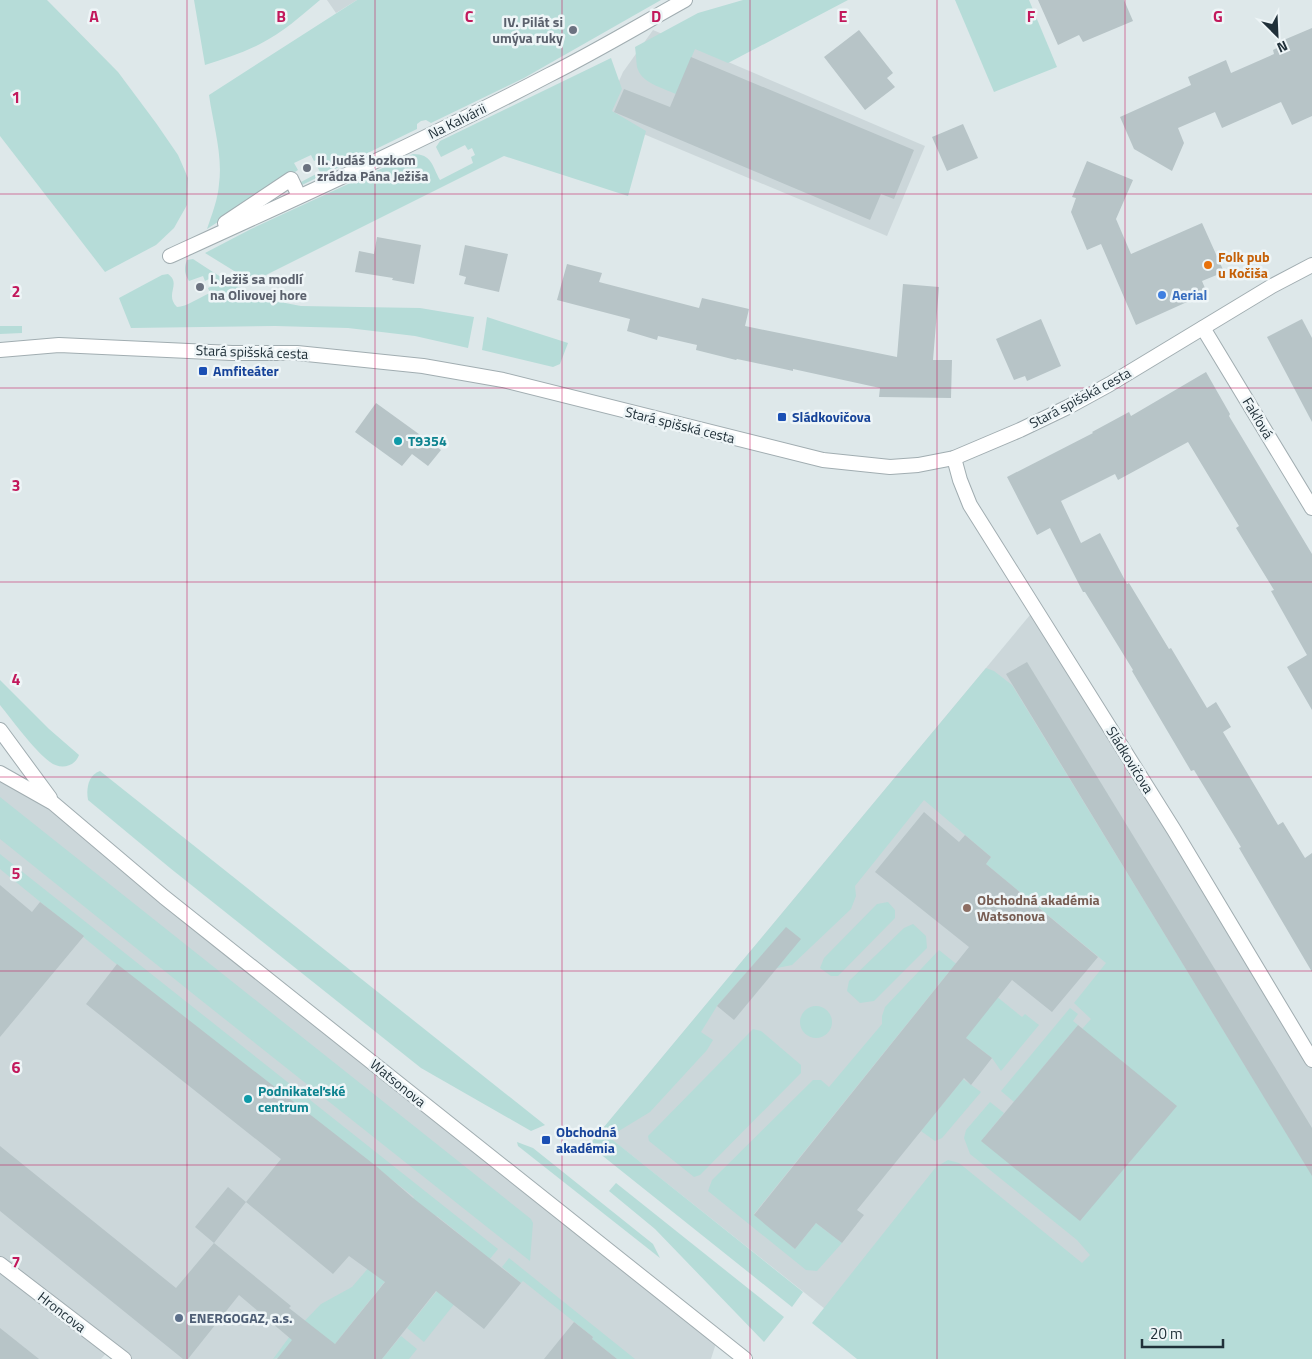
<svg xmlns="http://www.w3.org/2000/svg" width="1312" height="1359" viewBox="0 0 1312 1359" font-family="'Titillium Web',sans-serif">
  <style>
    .built { fill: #ccd7da }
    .green { fill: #b6dcd8 }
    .building { fill: #b7c4c7 }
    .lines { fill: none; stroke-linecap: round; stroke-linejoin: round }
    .pedestrian-casing { stroke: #a1adb1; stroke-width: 16 }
    .minor-casing { stroke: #a1adb1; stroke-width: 16 }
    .tertiary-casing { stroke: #a1adb1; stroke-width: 16 }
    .pedestrian { stroke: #fff; stroke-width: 14 }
    .minor { stroke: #fff; stroke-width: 14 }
    .tertiary { stroke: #fff; stroke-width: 14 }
    .grid { fill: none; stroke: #c2185b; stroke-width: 1; stroke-opacity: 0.55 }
    .worship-dot { fill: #6b7280; stroke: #eef5f7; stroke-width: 2 }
    .food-dot { fill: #e8710a; stroke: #eef5f7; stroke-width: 2 }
    .shop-dot { fill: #3f7fe0; stroke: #eef5f7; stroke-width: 2 }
    .transit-dot { fill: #1a4fb4; stroke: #eef5f7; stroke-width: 2 }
    .culture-dot { fill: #0f9aa8; stroke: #eef5f7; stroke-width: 2 }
    .education-dot { fill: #8d6e63; stroke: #eef5f7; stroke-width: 2 }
    .service-dot { fill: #5c6f8a; stroke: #eef5f7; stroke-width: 2 }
    .labels { text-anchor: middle; stroke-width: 5; stroke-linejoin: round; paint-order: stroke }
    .worship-label { font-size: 14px; font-weight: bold; fill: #5b616d; stroke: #eef5f7; text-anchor: start }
    .street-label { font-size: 14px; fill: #203039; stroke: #eef5f7 }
    .food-label { font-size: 14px; font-weight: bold; fill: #c56008; stroke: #eef5f7; text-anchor: start }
    .shop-label { font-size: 14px; font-weight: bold; fill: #366cbe; stroke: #eef5f7; text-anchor: start }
    .transit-label { font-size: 14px; font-weight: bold; fill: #164399; stroke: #eef5f7; text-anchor: start }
    .culture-label { font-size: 14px; font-weight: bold; fill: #0d838f; stroke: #eef5f7; text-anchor: start }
    .education-label { font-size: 14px; font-weight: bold; fill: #785e54; stroke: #eef5f7; text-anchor: start }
    .service-label { font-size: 14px; font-weight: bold; fill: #4e5e75; stroke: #eef5f7; text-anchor: start }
    .grid-label { font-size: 16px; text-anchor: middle; font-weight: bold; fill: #c2185b; stroke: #eef5f7; stroke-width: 5; stroke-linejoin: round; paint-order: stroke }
  </style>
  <rect width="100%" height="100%" fill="#dee8ea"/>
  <g class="built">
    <path d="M327,0H357L336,13Z"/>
    <path d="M653,30L925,146L887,236L603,117L623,72Z"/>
    <path d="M1035,609L1312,1060V1359H888L601,1131Z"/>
    <path d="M0,773L53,803L718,1337L711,1359H124L110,1349L101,1359H0Z"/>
  </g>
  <g class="green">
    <path d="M0,0H47L118,72L156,123L178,155L188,178L187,205L174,228L156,245L105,272L0,136Z"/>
    <path d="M194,0H320C301,16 282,33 260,44C243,53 224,59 205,65Z"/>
    <path d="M357,0H661L524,78L431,123L426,120L421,121L417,124V129L300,186L299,183L320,172L317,166L320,164L318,159L314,161L311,155L294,163L298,170L207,229C212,214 218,199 219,184C223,155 213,124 209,95Z"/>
    <path d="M743,0H848L728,63L695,49L676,94C663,88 641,83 637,67C636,60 636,53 635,47L698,13Z"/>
    <path d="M955,0H1029L1057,67L994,92Z"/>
    <path d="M611,58L622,89L612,111L646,131L628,196L504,156L252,282L205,253L251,229L413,154C432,154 432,166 440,180L473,163L471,157L475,155L472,148L468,150L465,145L441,157L436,147L440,141Z"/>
    <path d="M193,259C230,284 256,299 301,306L420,308L474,317L468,348L415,336L348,328L275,326L131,328L119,298L162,275L168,274C182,284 164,294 177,307C186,307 200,297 210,293L208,288L212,286L209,279L205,281L203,276L189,281C184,273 184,268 187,260Z"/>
    <path d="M487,317L568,343L560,364L553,367L482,350Z"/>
    <path d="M0,326H22V333L0,334Z"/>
    <path d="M986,668L994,671L1012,685L1312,1175V1359H857L812,1323L936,1167L948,1160L959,1163L1082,1263L1090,1255L1077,1240L970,1154L964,1138L966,1130L990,1102L1004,1113L981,1141L1091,1019L1074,1003L1106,963L986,864L991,857L924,800L855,886L856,896L851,909L792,965L777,968L761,956L717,1006L701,1032L713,1040L707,1050L650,1112L609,1137L803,1292L792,1307L589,1145Z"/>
    <path d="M0,680L49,729L79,755C75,767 60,770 50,762C34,750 13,721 0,705Z"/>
    <path d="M100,771L545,1125L531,1131L421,1068L170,868L88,800C86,789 88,775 100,771Z"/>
    <path d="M0,797L531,1219L533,1223L530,1261L202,1001L0,839Z"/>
    <path d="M0,854L498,1249L471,1282L455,1268L473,1245L437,1216L335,1344L273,1359L290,1336L321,1304L352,1287L406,1224L398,1217L414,1197L115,963L0,869Z"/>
    <path d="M888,902L895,910V918L838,976H831L820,968L824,958L877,904Z"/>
    <path d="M913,924L926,936L927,948L874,1001L860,1003L847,991L849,981L904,928Z"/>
    <path d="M939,950L1022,1017L1025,1014L1039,1025L1001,1071L992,1058L966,1038L948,973L754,1214L795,1249L816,1223L842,1243L817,1271L806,1270L708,1191L712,1180L813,1080H821L829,1087L882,1024V1016L885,1007Z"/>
    <circle cx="816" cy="1022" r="16"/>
    <path d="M1070,1008L1078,1014L1073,1021L1078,1025L1014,1102L1001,1091Z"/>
    <path d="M753,1029L761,1031L801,1065V1073L700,1175L694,1177L649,1141L648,1136Z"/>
    <path d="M963,1079L981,1092L942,1138L935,1141L921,1131Z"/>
    <path d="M517,1142L533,1148L653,1244L660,1258L518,1146Z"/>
    <path d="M616,1183L784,1317L764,1342L655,1229L609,1191Z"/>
    <path d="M509,1258L635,1359H617L592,1339L593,1337L523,1281L521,1283L502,1267Z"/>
    <path d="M450,1275L467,1288L424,1342L407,1328Z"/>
    <path d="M401,1336L417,1349L409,1359H382Z"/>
  </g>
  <g class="building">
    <path d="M1038,0H1124L1133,21L1083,42L1079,35L1058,45Z"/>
    <path d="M1312,28V116L1292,125L1281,102L1222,128L1215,112L1178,128L1184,143L1172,171L1134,149L1120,117L1191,85L1188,77L1226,60L1231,73L1274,54L1273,50L1281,46L1279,42Z"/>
    <path d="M859,30L893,73L887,78L895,87L865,110L824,57Z"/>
    <path d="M691,57L914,150L894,199L881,194L870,220L614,112L624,89L670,107Z"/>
    <path d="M963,124L978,158L947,171L932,137Z"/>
    <path d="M1087,161L1133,180L1116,219L1131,254L1202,223L1224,272L1202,281L1207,293L1136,325L1101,244L1087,250L1071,212L1076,198L1072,197Z"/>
    <path d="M377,237L421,245L414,284L392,280L393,278L355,272L359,251L374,254Z"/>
    <path d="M465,245L508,254L499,292L464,284L466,277L459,275Z"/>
    <path d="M567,264L602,273L599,282L699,308L702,298L749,309L745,326L897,357L903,284L939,287L933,360H952L951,398L879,397L880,388L793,369V371L737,359L736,360L696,350L697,345L658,336L657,340L627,331L630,319L557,300Z"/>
    <path d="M1041,319L1061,366L1027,381L1025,376L1014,380L996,339Z"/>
    <path d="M1302,319L1312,338V422L1267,337Z"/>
    <path d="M1206,372L1230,414L1229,416L1312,554V710L1287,667L1307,655L1271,591L1274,590L1236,528L1239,526L1188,442L1118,480L1115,474L1061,501L1081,543L1100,533L1127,584L1129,583L1169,649L1171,648L1207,708L1216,702L1231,727L1223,732L1278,825L1283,822L1305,858L1312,853V972L1239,848L1241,847L1194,770L1191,771L1132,671L1133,670L1085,592H1083L1050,528L1037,535L1007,477L1093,433L1092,432L1129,412L1131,416Z"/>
    <path d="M376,403L441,450L428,466L412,454L402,466L355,432Z"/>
    <path d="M1027,662L1312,1128V1176L1006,674Z"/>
    <path d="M924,812L959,842L965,835L991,857L986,864L1098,957L1052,1012L1012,980L966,1038L992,1058L971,1085L964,1078L857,1210L864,1215L842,1243L816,1223L795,1249L754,1215L969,947L875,872Z"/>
    <path d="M0,885L32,912L40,902L84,936L0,1037Z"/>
    <path d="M786,927L801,939L734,1020L717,1006Z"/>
    <path d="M117,964L376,1166L413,1198L521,1283L484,1329L436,1291L382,1359H277L292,1340L239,1295L188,1359H183L0,1211V1146L176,1288L214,1243L195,1227L228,1187L246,1202L214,1243L291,1306L289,1308L335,1344L385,1282L349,1256L333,1274L246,1202L281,1159L86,1004Z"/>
    <path d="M1078,1025L1177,1106L1080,1221L981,1141Z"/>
    <path d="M574,1322L593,1337L592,1339L617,1359H544Z"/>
    <path d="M0,1328L39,1359H0Z"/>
  </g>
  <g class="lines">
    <g class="pedestrian-casing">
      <g id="pedestrian">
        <path d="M225,223L291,179L299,196"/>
        <path d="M170,256C297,198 425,140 549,75C595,52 640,25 685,0"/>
      </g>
    </g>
    <g class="minor-casing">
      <g id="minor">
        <path d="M1203,328L1312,508"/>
        <path d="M0,350L59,345L232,353H297L423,366L503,380L823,460L890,467L918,465L954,458L1020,430L1068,407L1110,384L1272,286L1312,265"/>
        <path d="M954,458L960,480L970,505L1174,830L1312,1060"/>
        <path d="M0,1264L124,1359"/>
      </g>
    </g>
    <g class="tertiary-casing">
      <g id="tertiary">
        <path d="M0,730L50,798"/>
        <path d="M0,773L53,803L164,897L745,1359"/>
      </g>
    </g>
    <use href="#pedestrian" class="pedestrian"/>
    <use href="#minor" class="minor"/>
    <use href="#tertiary" class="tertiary"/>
  </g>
  <path class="grid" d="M187,0V1359M375,0V1359M562,0V1359M750,0V1359M937,0V1359M1125,0V1359M0,194H1312M0,388H1312M0,582H1312M0,777H1312M0,971H1312M0,1165H1312"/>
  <g class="worship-dot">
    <circle cx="573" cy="30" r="5"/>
    <circle cx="307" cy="168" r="5"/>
    <circle cx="200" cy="287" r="5"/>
  </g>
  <circle class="food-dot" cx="1208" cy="265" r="5"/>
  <circle class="shop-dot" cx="1162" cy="295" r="5"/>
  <g class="transit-dot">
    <rect x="198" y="366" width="10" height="10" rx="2.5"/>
    <rect x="777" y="412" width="10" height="10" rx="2.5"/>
    <rect x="541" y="1135" width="10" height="10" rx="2.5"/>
  </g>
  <g class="culture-dot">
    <circle cx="398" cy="441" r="5"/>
    <circle cx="248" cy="1099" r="5"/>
  </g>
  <circle class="education-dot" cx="967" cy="908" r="5"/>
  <circle class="service-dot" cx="179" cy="1318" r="5"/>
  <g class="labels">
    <g class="worship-label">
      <text x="563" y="27" text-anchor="end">IV. Pilát si<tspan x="563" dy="16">umýva ruky</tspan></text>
      <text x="317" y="165">II. Judáš bozkom<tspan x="317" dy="16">zrádza Pána Ježiša</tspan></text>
      <text x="210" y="284">I. Ježiš sa modlí<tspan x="210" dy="16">na Olivovej hore</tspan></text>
    </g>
    <g class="street-label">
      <text transform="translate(457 121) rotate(-26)" y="5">Na Kalvárii</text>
      <text transform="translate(252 352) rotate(2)" y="5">Stará spišská cesta</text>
      <text transform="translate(1080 398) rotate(-28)" y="5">Stará spišská cesta</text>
      <text transform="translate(1258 418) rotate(59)" y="5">Fakľová</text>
      <text transform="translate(680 425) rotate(14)" y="5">Stará spišská cesta</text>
      <text transform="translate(1130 760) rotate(58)" y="5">Sládkovičova</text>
      <text transform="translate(398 1083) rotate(39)" y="5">Watsonova</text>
      <text transform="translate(62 1312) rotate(38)" y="5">Hroncova</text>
    </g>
    <g class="food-label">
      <text x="1218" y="262">Folk pub<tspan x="1218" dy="16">u Kočiša</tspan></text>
    </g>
    <g class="shop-label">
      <text x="1172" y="300">Aerial</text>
    </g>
    <g class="transit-label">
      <text x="213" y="376">Amfiteáter</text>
      <text x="792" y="422">Sládkovičova</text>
      <text x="556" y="1137">Obchodná<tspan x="556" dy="16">akadémia</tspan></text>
    </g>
    <g class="culture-label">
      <text x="408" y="446">T9354</text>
      <text x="258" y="1096">Podnikateľské<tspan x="258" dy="16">centrum</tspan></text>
    </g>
    <g class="education-label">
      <text x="977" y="905">Obchodná akadémia<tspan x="977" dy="16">Watsonova</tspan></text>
    </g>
    <g class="service-label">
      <text x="189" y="1323">ENERGOGAZ, a.s.</text>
    </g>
  </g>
  <g class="grid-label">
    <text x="94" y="22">A</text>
    <text x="281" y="22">B</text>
    <text x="469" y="22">C</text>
    <text x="656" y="22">D</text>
    <text x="843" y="22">E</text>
    <text x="1031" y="22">F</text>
    <text x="1218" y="22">G</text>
    <text x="16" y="103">1</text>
    <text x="16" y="297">2</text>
    <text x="16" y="491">3</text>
    <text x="16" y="685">4</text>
    <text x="16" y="879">5</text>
    <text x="16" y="1073">6</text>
    <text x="16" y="1268">7</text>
  </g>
  <g transform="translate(1277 35) rotate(156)" stroke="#eef5f7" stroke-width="4" paint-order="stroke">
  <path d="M0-4L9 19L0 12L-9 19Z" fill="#203039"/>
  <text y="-8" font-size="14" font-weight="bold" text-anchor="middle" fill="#203039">N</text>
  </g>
  <path d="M1142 1339v8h81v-8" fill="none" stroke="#203039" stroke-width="2.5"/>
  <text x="1150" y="1339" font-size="15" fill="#203039" stroke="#eef5f7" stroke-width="4" paint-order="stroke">20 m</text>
</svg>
